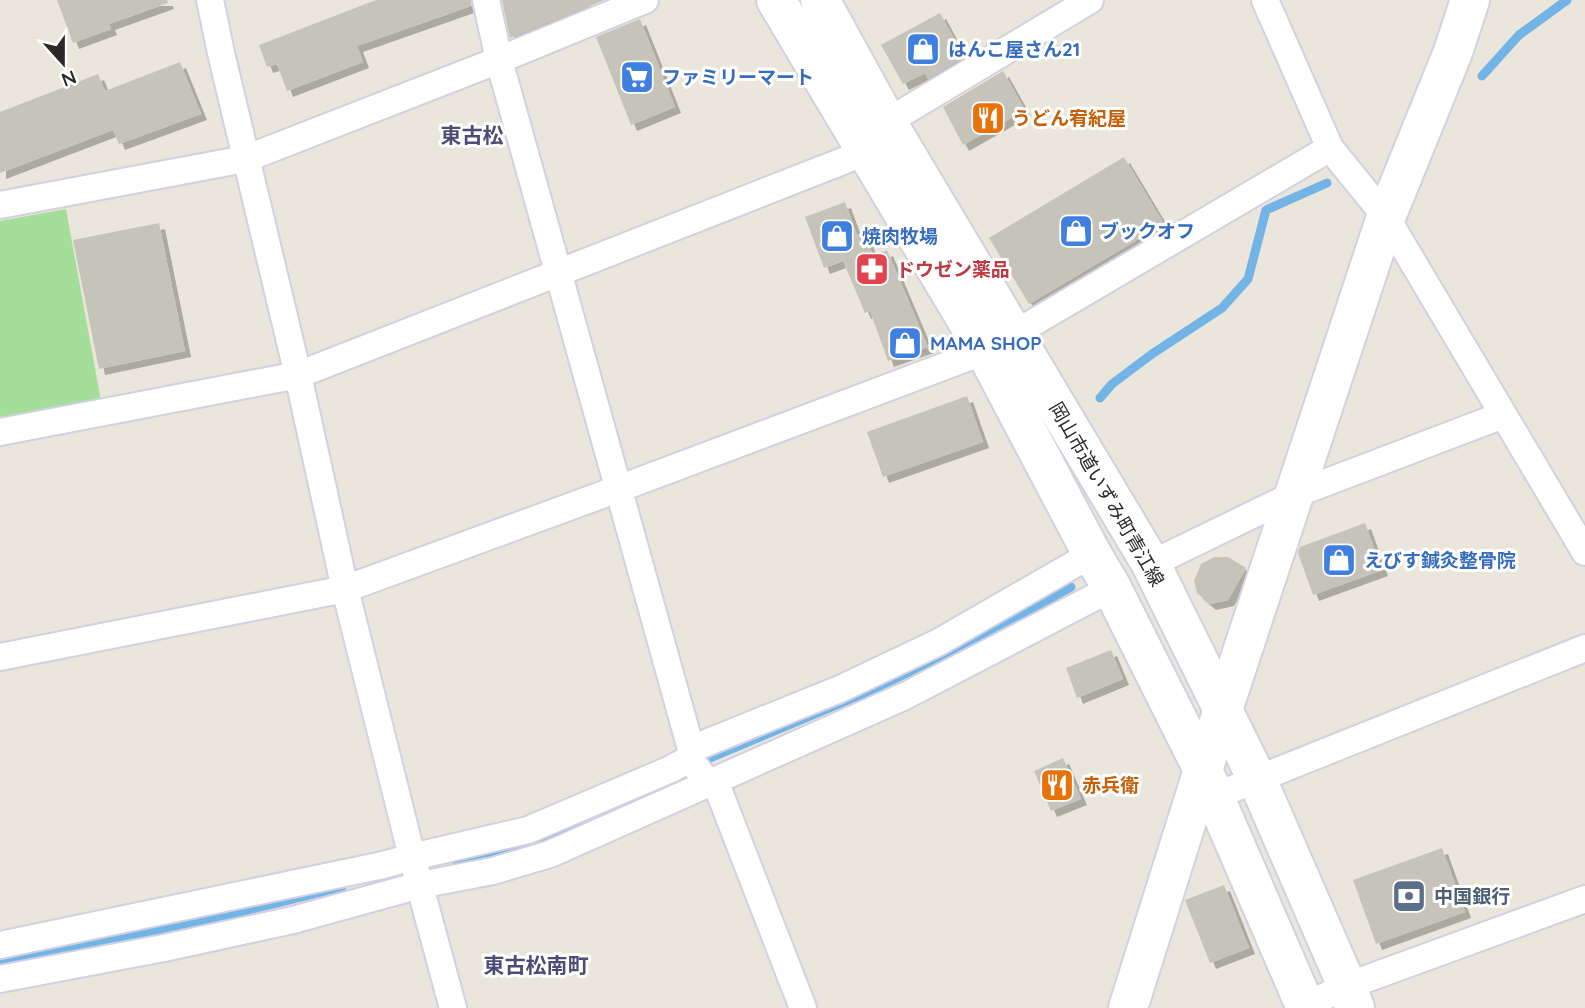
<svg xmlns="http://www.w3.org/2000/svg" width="1585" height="1008" viewBox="0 0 1585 1008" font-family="Quicksand,'Noto Sans JP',sans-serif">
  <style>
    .green { fill: #a5de9a }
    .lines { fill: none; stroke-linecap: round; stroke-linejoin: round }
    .stream { stroke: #73b4e7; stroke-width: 9 }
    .building { fill: #c6c4ba; filter: url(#shadow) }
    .street-casing { stroke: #d1d1e1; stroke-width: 30 }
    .secondary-casing { stroke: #d1d1e1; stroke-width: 42 }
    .street { stroke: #fff; stroke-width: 26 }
    .secondary { stroke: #fff; stroke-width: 38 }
    .labels { text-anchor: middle; stroke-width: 6; stroke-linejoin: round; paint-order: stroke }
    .shop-label { font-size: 19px; font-weight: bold; fill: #366cbe; stroke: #fff; text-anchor: start }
    .food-label { font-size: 19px; font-weight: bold; fill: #c56008; stroke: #fff; text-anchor: start }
    .health-label { font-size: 19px; font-weight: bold; fill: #be3a42; stroke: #fff; text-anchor: start }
    .street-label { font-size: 19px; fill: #292929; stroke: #fff }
    .service-label { font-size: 19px; font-weight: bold; fill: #4e5e75; stroke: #fff; text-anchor: start }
    .neighbourhood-label { font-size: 21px; font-weight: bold; fill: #4c4c77; stroke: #fff }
  </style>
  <defs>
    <filter id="shadow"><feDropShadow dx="6" dy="6" stdDeviation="0" flood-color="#0004"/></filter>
  </defs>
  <rect width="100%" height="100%" fill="#eae6db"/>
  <path class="green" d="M66,209L101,401L0,420V221Z"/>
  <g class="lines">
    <g class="stream">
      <path d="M1482,76L1519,35L1567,0"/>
      <path d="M1100,398L1112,384L1152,354L1222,308L1248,279L1266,210L1327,183"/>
      <path d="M698,766L705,760L872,690L973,641L1071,587"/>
      <path d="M455,860L529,844L575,824"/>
      <path d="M0,960L184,926L342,887"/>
    </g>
  </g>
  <g class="building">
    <path d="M57,0H167L168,3L109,24L111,29L73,43Z"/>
    <path d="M376,0H471V6L357,46L363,62L287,91L277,64L267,67L259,45Z"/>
    <path d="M502,0H604L510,38Z"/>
    <path d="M940,13L964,57L928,79L925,73L903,84L881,45Z"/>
    <path d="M640,19L675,107L631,125L596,37Z"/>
    <path d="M180,62L201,114L119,144L113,130L0,173V112L98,74L105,91Z"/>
    <path d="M1003,71L1025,110L963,145L943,107Z"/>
    <path d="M1124,157L1164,224L1029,304L989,238Z"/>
    <path d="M845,202L857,235L864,232L873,256L887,250L928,347L888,361L870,311L865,313L843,261L824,268L805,217Z"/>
    <path d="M159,223L185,351L99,369L73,240Z"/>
    <path d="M967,396L983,442L883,477L867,432Z"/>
    <path d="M1365,523L1382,570L1313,595L1298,553L1300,547Z"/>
    <path d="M1214,557H1228L1246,568L1228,600L1210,604L1197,593L1194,581L1201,564Z"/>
    <path d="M1111,650L1123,679L1077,698L1066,668Z"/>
    <path d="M1063,758L1081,799L1051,811L1034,771Z"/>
    <path d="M1442,848L1465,912L1376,944L1353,880Z"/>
    <path d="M1224,885L1249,948L1210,963L1185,900Z"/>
  </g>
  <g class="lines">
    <g class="street-casing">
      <g id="street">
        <path d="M210,0L221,53L298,375L345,589L412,857L453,1008"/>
        <path d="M486,0L499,60L691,749L693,763L709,784"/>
        <path d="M1265,0L1330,148L1386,217L1585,552"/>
        <path d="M887,122L1090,0"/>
        <path d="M0,205L245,159L499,60L645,0"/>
        <path d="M0,432L298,375L866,152"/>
        <path d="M1151,564L1293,495L1503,415"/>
        <path d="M0,657L345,589L618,489L985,351L1330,148"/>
        <path d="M691,749L840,689L939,642L1092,554"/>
        <path d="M715,781L803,1008"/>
        <path d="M1215,796L1585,648"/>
        <path d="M0,945L383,865L412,857L528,830L671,769L691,758"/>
        <path d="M0,979L164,948L293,920L420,885L493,871L550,854L905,696L1112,588"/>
        <path d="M1300,1008L1347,986L1585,899"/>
      </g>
    </g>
    <g class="secondary-casing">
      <g id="secondary">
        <path d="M776,0L985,351L1092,554L1112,588L1203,770L1306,1008"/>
        <path d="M820,0L887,122L1151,564L1257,779L1347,986L1355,1008"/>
        <path d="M1128,1008L1203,770L1386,217L1453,52L1470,0"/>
      </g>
    </g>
    <use href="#street" class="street"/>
    <use href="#secondary" class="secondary"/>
  </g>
  <defs>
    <g id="shop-square" transform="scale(1.75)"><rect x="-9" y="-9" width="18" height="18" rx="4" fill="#3f7fe0" stroke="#fff"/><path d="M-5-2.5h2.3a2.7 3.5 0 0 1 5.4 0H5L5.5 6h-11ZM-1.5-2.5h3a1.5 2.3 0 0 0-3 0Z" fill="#fff"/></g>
    <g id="supermarket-square" transform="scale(1.75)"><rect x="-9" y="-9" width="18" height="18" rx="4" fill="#3f7fe0" stroke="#fff"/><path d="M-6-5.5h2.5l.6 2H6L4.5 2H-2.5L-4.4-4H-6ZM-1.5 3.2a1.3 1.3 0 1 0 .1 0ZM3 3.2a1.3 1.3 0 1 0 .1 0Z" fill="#fff"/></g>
    <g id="restaurant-square" transform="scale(1.75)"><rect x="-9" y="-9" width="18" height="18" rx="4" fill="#e8710a" stroke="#fff"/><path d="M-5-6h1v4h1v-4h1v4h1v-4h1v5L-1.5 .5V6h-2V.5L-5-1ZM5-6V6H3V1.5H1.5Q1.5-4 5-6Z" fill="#fff"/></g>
    <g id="pharmacy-square" transform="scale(1.75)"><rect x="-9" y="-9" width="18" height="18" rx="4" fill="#e0444e" stroke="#fff"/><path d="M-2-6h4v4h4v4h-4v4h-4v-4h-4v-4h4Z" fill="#fff"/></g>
    <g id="bank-square" transform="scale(1.75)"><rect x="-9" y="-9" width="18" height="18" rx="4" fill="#5c6f8a" stroke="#fff"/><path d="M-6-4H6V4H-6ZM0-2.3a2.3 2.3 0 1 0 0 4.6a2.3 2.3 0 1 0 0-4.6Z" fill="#fff"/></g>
  </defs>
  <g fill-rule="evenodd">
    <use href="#shop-square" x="923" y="49"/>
    <use href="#supermarket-square" x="637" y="77"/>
    <use href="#restaurant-square" x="988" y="118"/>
    <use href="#shop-square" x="1076" y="231"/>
    <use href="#shop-square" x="837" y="236"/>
    <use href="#pharmacy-square" x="872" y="269"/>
    <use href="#shop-square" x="905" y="343"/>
    <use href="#shop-square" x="1339" y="560"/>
    <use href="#restaurant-square" x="1057" y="785"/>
    <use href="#bank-square" x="1409" y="896"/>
  </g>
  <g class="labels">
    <g class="shop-label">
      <text x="948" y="56">はんこ屋さん21</text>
      <text x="662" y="84">ファミリーマート</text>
      <text x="1100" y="238">ブックオフ</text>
      <text x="862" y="243">焼肉牧場</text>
      <text x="930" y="350">MAMA SHOP</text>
      <text x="1364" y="567">えびす鍼灸整骨院</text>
    </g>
    <g class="food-label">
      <text x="1012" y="125">うどん宥紀屋</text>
      <text x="1082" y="792">赤兵衛</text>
    </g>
    <g class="health-label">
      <text x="896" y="276">ドウゼン薬品</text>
    </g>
    <g class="street-label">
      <text transform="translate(1107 494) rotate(60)" y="7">岡山市道いずみ町青江線</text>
    </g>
    <g class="service-label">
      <text x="1434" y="903">中国銀行</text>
    </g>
    <g class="neighbourhood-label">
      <text x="472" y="143">東古松</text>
      <text x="536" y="973">東古松南町</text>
    </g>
  </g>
  <g transform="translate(63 63) rotate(159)" stroke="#ffffff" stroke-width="5" paint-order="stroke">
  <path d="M0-5L12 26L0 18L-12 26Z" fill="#292929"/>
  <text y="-10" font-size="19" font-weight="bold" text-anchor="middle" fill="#292929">N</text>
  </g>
</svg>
